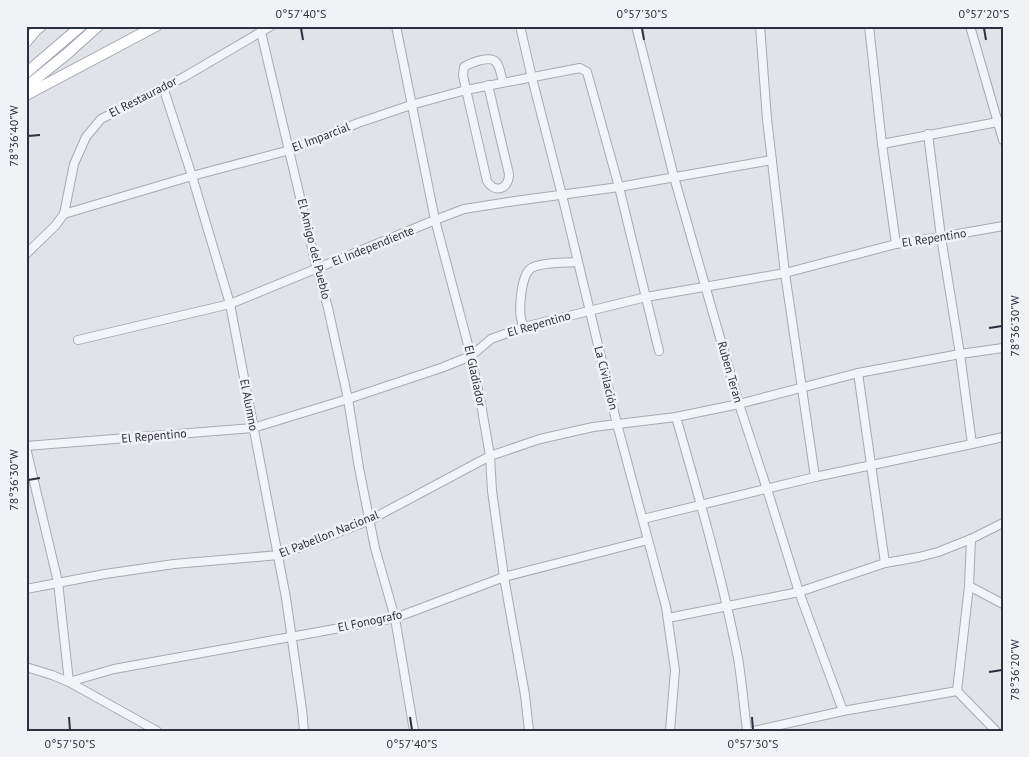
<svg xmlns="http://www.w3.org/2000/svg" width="1029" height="757" viewBox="0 0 1029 757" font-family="'PT Sans',sans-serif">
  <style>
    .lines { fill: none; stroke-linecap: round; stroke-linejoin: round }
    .minor-casing { stroke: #a7aab2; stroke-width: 10 }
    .major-casing { stroke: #a1a7b2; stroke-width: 12 }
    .minor { stroke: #f3f4f7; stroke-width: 8 }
    .major { stroke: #fff; stroke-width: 10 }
    .ticks { fill: none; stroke: #2b313e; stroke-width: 2 }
    .labels { text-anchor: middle; stroke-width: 5; stroke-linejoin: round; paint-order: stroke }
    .street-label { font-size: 12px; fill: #2b313e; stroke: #f0f2f6 }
    .neatline { fill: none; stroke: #2b313e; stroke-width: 2 }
    .ticks-label { font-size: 12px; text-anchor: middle; fill: #2b313e }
  </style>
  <rect width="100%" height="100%" fill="#e1e3e8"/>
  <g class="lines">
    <g class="minor-casing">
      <g id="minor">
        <path d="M396,26L435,220L471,356L481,404L490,456L492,491L504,577L525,695L529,731"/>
        <path d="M520,26L532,78L562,195L617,424L666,607L675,670L670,731"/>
        <path d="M636,26L674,177L739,404L767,489L799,592L843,711"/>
        <path d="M760,26L767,119L785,273L815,477"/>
        <path d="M869,26L882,144L896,244"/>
        <path d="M970,26L1003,140"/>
        <path d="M261,32L317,269L328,308L348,399L359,468L375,548L395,618L414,731"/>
        <path d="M488,85L495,115L509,174C509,189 495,194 487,181L465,85L463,75L464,67C470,63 490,55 496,62C500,66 501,76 503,82"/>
        <path d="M163,87L192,176L230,304L286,598L302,709L304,731"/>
        <path d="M928,134L941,237L960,354L972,444"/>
        <path d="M882,144L1003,121"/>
        <path d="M64,214L192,176L290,150L358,123L411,105L466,90L580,68L587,72L619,187L659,351"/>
        <path d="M26,254L55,226L64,214L74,164L86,137L101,119L184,77L271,26"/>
        <path d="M524,327C523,324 522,322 521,319C519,308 521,277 530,269C538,262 566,263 577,262"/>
        <path d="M78,340L230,304L435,220L464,209L515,201L619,187L772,160"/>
        <path d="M858,373L885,563"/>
        <path d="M676,417C699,497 722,577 738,658C742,682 744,707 747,731"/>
        <path d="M26,446L253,428L348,399L441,368L471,356L491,339L524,327L646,297L785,273L896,244L941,237L1003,226"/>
        <path d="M26,448L58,582L69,682L157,731"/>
        <path d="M643,519L815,477L972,444L1003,437"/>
        <path d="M971,539L969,586L957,691L996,731"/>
        <path d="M969,586L1003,604"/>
        <path d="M26,589L105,574L174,564L279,555L370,520L490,456L540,439L593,427L676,417L739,404L858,373L960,354L1003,348"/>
        <path d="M668,618L799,592L885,563L919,557L938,552L971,539L1003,523"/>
        <path d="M26,667L52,675L69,682L114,669L395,618L504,577L648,540"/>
        <path d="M754,731L843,711L957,691"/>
      </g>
    </g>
    <g class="major-casing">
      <g id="major">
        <path d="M26,42L36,30L41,26"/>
        <path d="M26,73L81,26"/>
        <path d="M26,87L68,53L98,26"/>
        <path d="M26,95L156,26"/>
      </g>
    </g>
    <use href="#minor" class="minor"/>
    <use href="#major" class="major"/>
  </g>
  <path class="ticks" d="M301,28L303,40M642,28L644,40M984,28L986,40M28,136L40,135M989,328L1002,326M28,480L40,478M989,672L1002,670M69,717L70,730M410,717L412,730M752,717L753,730"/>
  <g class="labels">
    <g class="street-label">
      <text transform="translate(143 97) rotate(-27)" y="4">El Restaurador</text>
      <text transform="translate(321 137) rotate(-21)" y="4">El Imparcial</text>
      <text transform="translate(934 238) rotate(-9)" y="4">El Repentino</text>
      <text transform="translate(373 246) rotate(-22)" y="4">El Independiente</text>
      <text transform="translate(314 249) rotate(76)" y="4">El Amigo del Pueblo</text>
      <text transform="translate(539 324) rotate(-16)" y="4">El Repentino</text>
      <text transform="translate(730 372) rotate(74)" y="4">Ruben Teran</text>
      <text transform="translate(475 376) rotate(78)" y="4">El Gladiador</text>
      <text transform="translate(606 378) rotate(76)" y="4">La Civilación</text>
      <text transform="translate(249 405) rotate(79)" y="4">El Alumno</text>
      <text transform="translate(154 436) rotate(-5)" y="4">El Repentino</text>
      <text transform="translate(329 534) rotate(-22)" y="4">El Pabellon Nacional</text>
      <text transform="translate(370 621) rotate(-12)" y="4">El Fonografo</text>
    </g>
  </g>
  <rect width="1029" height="757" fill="none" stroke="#f0f2f6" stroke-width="55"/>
  <rect x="28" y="28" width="974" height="702" class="neatline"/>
  <g class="ticks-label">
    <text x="301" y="18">0°57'40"S</text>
    <text x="642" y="18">0°57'30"S</text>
    <text x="984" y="18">0°57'20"S</text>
    <text transform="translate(14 136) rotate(-90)" y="4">78°36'40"W</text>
    <text transform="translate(1015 326) rotate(-90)" y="4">78°36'30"W</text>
    <text transform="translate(14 480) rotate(-90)" y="4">78°36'30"W</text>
    <text transform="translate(1015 670) rotate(-90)" y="4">78°36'20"W</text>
    <text x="70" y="748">0°57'50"S</text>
    <text x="412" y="748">0°57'40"S</text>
    <text x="753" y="748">0°57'30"S</text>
  </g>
</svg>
